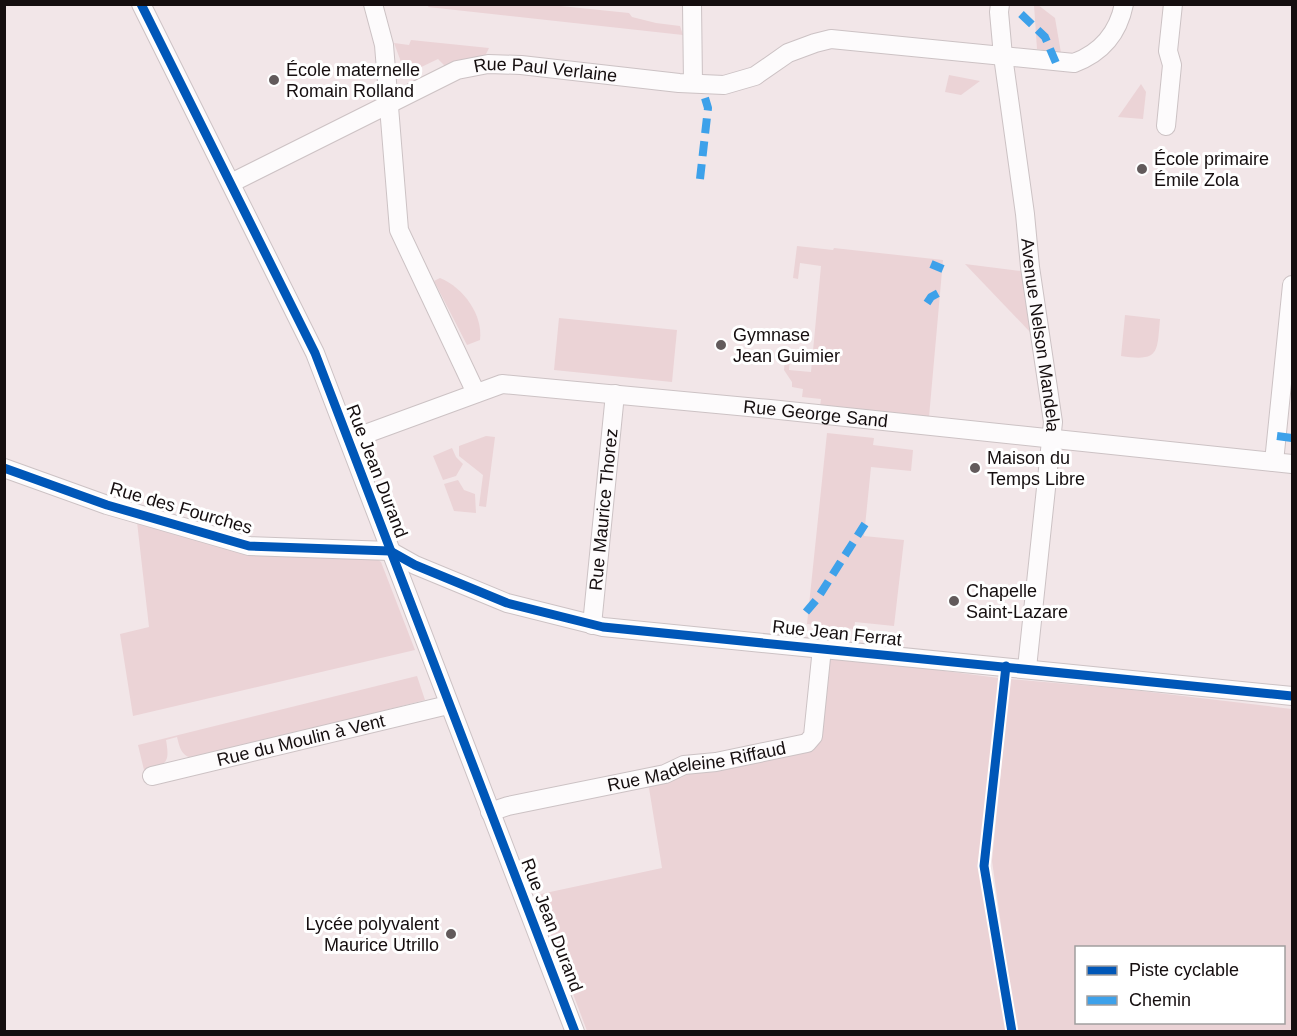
<svg xmlns="http://www.w3.org/2000/svg" width="1297" height="1036" viewBox="0 0 1297 1036" font-family="Helvetica,sans-serif">
  <style>
    .green { fill: #ebd3d6; fill-rule: evenodd }
    .lines { fill: none; stroke-linecap: round; stroke-linejoin: round }
    .minor-casing { stroke: #ccc2c4; stroke-width: 20 }
    .minor { stroke: #fdfbfc; stroke-width: 18 }
    .quiet { stroke: #3da1ea; stroke-width: 8; stroke-dasharray: 15 8; stroke-linecap: butt }
    .cycleway-casing { stroke: #fff; stroke-width: 13 }
    .cycleway { stroke: #0057b8; stroke-width: 9 }
    .poi-dot { fill: #625a5b; stroke: #fff; stroke-width: 2 }
    .labels { text-anchor: middle; stroke-width: 6; stroke-linejoin: round; paint-order: stroke }
    .poi-label { font-size: 18px; fill: #150e0f; stroke: #fff; text-anchor: start }
    .street-label { font-size: 18px; fill: #150e0f; stroke: #fff }
  </style>
  <rect width="100%" height="100%" fill="#f2e6e8"/>
  <g class="green">
    <path d="M429,5L541,4L629,13L632,17L656,23L680,26L683,35L428,7Z"/>
    <path d="M1034,5H1038L1055,18L1061,53L1037,49Z"/>
    <path d="M411,40L489,48L483,60L447,68L438,59L413,71L404,70L394,43L409,45Z"/>
    <path d="M949,75L980,81L961,95L945,92Z"/>
    <path d="M1141,84L1146,92L1143,119L1118,117Z"/>
    <path d="M797,246L833,250L834,248L943,260L929,417L820,407L821,399L802,397L803,389L792,387V382L784,370L785,357L790,358L789,370L811,372L821,266L800,263L798,279L793,278Z"/>
    <path d="M965,264L1021,271L1030,332Z"/>
    <path d="M440,278C464,288 483,315 480,340L467,345L434,281Z"/>
    <path d="M1125,315L1160,319C1157,352 1160,362 1121,356Z"/>
    <path d="M559,318L677,330L672,382L554,370Z"/>
    <path d="M827,433L874,438L873,445L913,450L911,471L871,467L864,536L904,540L894,626L855,622L854,629L807,624Z"/>
    <path d="M486,436L495,437L486,507L479,506L483,475L459,456V446Z"/>
    <path d="M452,448L456,457L463,464L456,476L443,480L433,456Z"/>
    <path d="M458,480L464,490L475,494L476,513L454,511L444,484Z"/>
    <path d="M137,522L270,556L378,560L381,562L415,650L133,716L120,634L149,627Z"/>
    <path d="M828,656L999,678L979,871L1008,1031H587L536,895L662,868L648,782L817,741Z"/>
    <path d="M417,676L425,700L196,758C182,758 180,749 177,737L166,740C170,763 167,765 144,770L138,745Z"/>
    <path d="M1010,679L1124,689L1292,709V1031H1016L992,861ZM1076,948H1284V1022H1076Z"/>
  </g>
  <g class="lines">
    <g class="minor-casing">
      <g id="minor">
        <path d="M141,4L315,353L575,1032"/>
        <path d="M373,4L384,45L399,230L476,393"/>
        <path d="M692,4L693,83"/>
        <path id="s1" d="M1000,4L999,12L1003,56L1025,214L1030,267L1053,422L1027,668"/>
        <path d="M1166,126L1172,65L1168,51L1173,4"/>
        <path id="s2" d="M231,183L457,70L488,64L521,65L679,83L724,85L755,76L788,53L815,43L831,39L1074,63C1101,53 1118,34 1124,4"/>
        <path id="s3" d="M349,440L502,384L770,409L1292,464"/>
        <path d="M1274,462L1292,285"/>
        <path d="M4,468L107,505L249,546L390,551L415,565L507,603L603,627L1292,696"/>
        <path id="s4" d="M592,625L615,394"/>
        <path id="s5" d="M152,776L448,705"/>
        <path id="s6" d="M490,812L508,806L665,774L684,765L716,762L807,743L813,736L822,648"/>
      </g>
    </g>
    <use href="#minor" class="minor"/>
    <g class="quiet">
      <path d="M1021,14L1045,37L1056,63"/>
      <path d="M700,179L708,108L705,98"/>
      <path d="M931,264L943,269"/>
      <path d="M927,303L931,297L942,291"/>
      <path d="M1277,436L1292,438"/>
      <path d="M806,612L817,599L865,524"/>
    </g>
    <g class="cycleway-casing">
      <g id="cycleway">
        <path d="M141,4L315,353L575,1032"/>
        <path d="M4,468L107,505L249,546L390,551L415,565L507,603L603,627L1292,696"/>
        <path d="M1006,666L984,866L1012,1032"/>
      </g>
    </g>
    <use href="#cycleway" class="cycleway"/>
  </g>
  <g class="poi-dot">
    <circle cx="274" cy="80" r="6"/>
    <circle cx="1142" cy="169" r="6"/>
    <circle cx="721" cy="345" r="6"/>
    <circle cx="975" cy="468" r="6"/>
    <circle cx="954" cy="601" r="6"/>
    <circle cx="451" cy="934" r="6"/>
  </g>
  <g class="labels">
    <g class="poi-label">
      <text x="286" y="76">École maternelle<tspan x="286" dy="21">Romain Rolland</tspan></text>
      <text x="1154" y="165">École primaire<tspan x="1154" dy="21">Émile Zola</tspan></text>
      <text x="733" y="341">Gymnase<tspan x="733" dy="21">Jean Guimier</tspan></text>
      <text x="987" y="464">Maison du<tspan x="987" dy="21">Temps Libre</tspan></text>
      <text x="966" y="597">Chapelle<tspan x="966" dy="21">Saint-Lazare</tspan></text>
      <text x="439" y="930" text-anchor="end">Lycée polyvalent<tspan x="439" dy="21">Maurice Utrillo</tspan></text>
    </g>
    <g class="street-label">
      <text dy="6" stroke="none"><textPath href="#s2" startOffset="342">Rue Paul Verlaine</textPath></text>
      <text dy="6" stroke="none"><textPath href="#s1" startOffset="334">Avenue Nelson Mandela</textPath></text>
      <text dy="6" stroke="none"><textPath href="#s3" startOffset="478">Rue George Sand</textPath></text>
      <text transform="translate(377 471) rotate(69)" y="6">Rue Jean Durand</text>
      <text transform="translate(181 508) rotate(16)" y="6">Rue des Fourches</text>
      <text dy="6" stroke="none"><textPath href="#s4" startOffset="116">Rue Maurice Thorez</textPath></text>
      <text transform="translate(837 633) rotate(6)" y="6">Rue Jean Ferrat</text>
      <text dy="6" stroke="none"><textPath href="#s5" startOffset="153">Rue du Moulin à Vent</textPath></text>
      <text dy="6" stroke="none"><textPath href="#s6" startOffset="212">Rue Madeleine Riffaud</textPath></text>
      <text transform="translate(552 925) rotate(69)" y="6">Rue Jean Durand</text>
    </g>
  </g>
  <rect width="1297" height="1036" fill="none" stroke="#150e0f" stroke-width="12"/>
  <rect x="1075" y="946" width="210" height="78" fill="#ffffff" stroke="#a19f9f" stroke-width="1.5"/>
  <rect x="1087" y="966" width="30" height="9" fill="#0057b8" stroke="#a19f9f" stroke-width="1.5"/>
  <text x="1129" y="976" font-size="18" fill="#150e0f">Piste cyclable</text>
  <rect x="1087" y="996" width="30" height="9" fill="#3da1ea" stroke="#a19f9f" stroke-width="1.5"/>
  <text x="1129" y="1006" font-size="18" fill="#150e0f">Chemin</text>
</svg>
